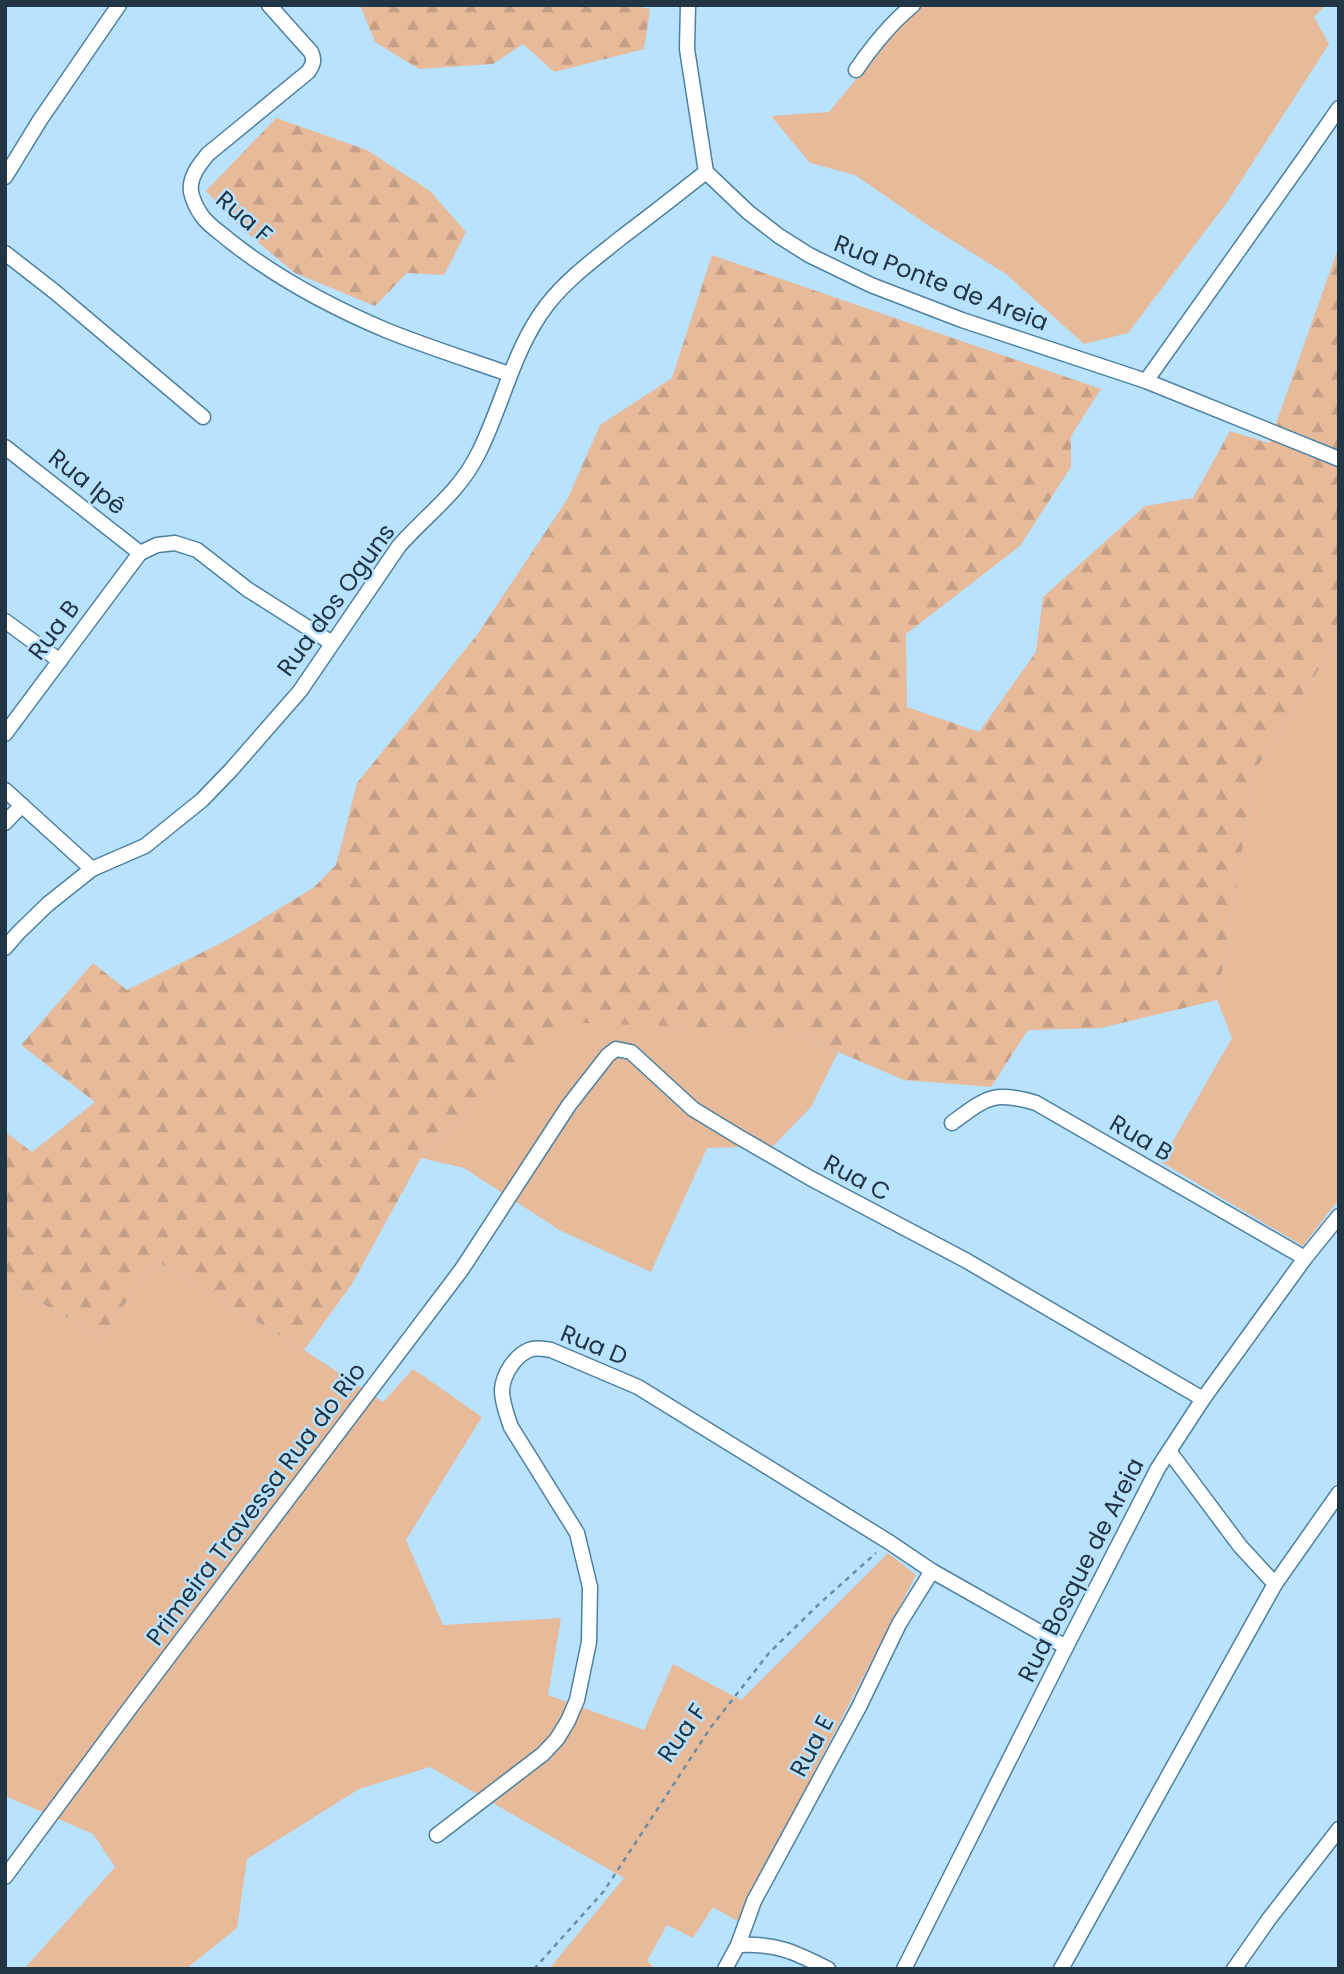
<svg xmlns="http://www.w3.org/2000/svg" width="1344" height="1974" viewBox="0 0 1344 1974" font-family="Poppins,sans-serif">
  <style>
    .grass { fill: #e7ba9a }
    .forest { fill: url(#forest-firs) }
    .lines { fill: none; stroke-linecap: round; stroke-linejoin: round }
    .street-casing { stroke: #4e80a0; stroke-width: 17 }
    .path { stroke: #6e8da2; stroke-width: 2.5; stroke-dasharray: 5 5; stroke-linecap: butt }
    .street { stroke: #fff; stroke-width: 14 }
    .labels { text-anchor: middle; stroke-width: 5; stroke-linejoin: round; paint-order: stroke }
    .street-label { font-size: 24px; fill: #213644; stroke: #b8e2fe }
  </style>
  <defs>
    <pattern id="forest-firs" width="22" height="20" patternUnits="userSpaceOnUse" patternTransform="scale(1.75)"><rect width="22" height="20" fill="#e7ba9a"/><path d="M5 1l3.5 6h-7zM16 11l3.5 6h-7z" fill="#c6a086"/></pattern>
  </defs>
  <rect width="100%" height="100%" fill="#b8e2fe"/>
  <g class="grass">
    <path d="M920,5H1326L1314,17L1329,44L1228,201L1128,333L1084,344L1006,274L926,224L855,175L810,163L771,116L829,112L894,33Z"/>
    <path d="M1339,637V1199L1303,1246L1161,1162L1232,1038L1217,1000L1256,769Z"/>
    <path d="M559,1021L789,1031L838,1052L811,1107L773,1146L707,1148L651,1272L561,1231L464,1168L421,1158Z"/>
    <path d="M156,1261L304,1350L383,1402L413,1369L482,1417L406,1540L443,1625L561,1618L548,1695L644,1730L673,1664L741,1700L888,1553L916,1575L737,1921L713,1907L693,1938L667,1925L647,1961L656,1969H549L624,1878L430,1767L359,1789L247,1859L237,1928L186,1969H24L115,1867L93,1834L5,1796V1282L101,1337Z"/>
  </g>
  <g class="forest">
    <path d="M360,5H630L650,9L644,49L554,72L523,44L493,64L419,69L375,42Z"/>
    <path d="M276,118L367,150L430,191L466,232L444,275L407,273L375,306L295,273L242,229L206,191Z"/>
    <path d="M1339,246V637L1256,769L1217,1000L1101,1028L1028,1030L991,1087L904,1080L789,1031L559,1022L421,1158L352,1284L304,1350L156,1261L101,1337L5,1282V1132L32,1152L95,1102L21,1045L93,963L127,990L227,940L313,888L336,865L357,783L477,635L568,498L600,425L672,378L712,255L1101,389L1071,436V467L1020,546L906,634L907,707L979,732L1036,652L1043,597L1145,506L1193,498L1230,431L1269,443Z"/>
  </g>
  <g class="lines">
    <g class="street-casing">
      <g id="street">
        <path d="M269,5L311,52C315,60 313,65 308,72L208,154C199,165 189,177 191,192C193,201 197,209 202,216C209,226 221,233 230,241C277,278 333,308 388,331C428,347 469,360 509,374"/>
        <path d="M688,5L687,49L706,172L748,212L779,236L809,255L871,285L962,320L1146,381L1339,459"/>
        <path d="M856,70C873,45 890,24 913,5"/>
        <path d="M5,177L40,120L119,5"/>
        <path d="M5,253L55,292L203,417"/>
        <path d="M1146,381L1305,157L1339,108"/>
        <path d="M5,447L140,553"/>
        <path d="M140,553L157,545L175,543L197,550L247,589L332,643"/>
        <path d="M5,621L60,661"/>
        <path d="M5,734L140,553"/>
        <path d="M5,790L92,869"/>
        <path d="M5,823L22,805"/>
        <path d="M5,948L19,932L48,904L92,869L145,846L202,800L231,770L300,691L399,546C427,514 458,494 478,454C503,405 513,349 547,305C568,278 596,258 622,237C650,216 678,194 706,172"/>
        <path d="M952,1123C986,1098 993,1090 1036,1103L1305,1258"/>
        <path d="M1169,1451L1240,1546L1275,1584"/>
        <path d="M437,1835L543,1754L557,1739L568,1721L577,1700L589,1642L590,1587L577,1533L511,1427C507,1416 502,1402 502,1390C503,1374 515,1356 529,1350C536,1347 544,1349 551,1350L638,1387L889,1542L932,1571L1066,1647"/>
        <path d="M5,1877L130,1708L462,1269L569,1105L608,1055L616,1049L631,1052L693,1109L739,1137L810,1178L967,1261L1203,1399"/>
        <path d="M738,1945C776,1943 795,1952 828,1969"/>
        <path d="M725,1969L738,1945L754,1901L859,1707L899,1624L932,1571"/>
        <path d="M904,1969L1066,1647L1158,1468L1203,1399L1305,1258L1339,1216"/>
        <path d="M1061,1969L1275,1584L1339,1493"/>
        <path d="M1234,1969L1269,1919L1339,1829"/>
      </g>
    </g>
    <path class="path" d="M534,1969L604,1891L711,1727L769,1653L818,1605L876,1553"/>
    <use href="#street" class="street"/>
  </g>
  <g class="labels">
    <g class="street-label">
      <text transform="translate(244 217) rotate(41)" y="8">Rua F</text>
      <text transform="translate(941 283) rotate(21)" y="8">Rua Ponte de Areia</text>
      <text transform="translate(87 482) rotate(38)" y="8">Rua Ipê</text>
      <text transform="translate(336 600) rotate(-54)" y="8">Rua dos Oguns</text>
      <text transform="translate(54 630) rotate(-53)" y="8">Rua B</text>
      <text transform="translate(1141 1138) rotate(30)" y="8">Rua B</text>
      <text transform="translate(857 1178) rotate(28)" y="8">Rua C</text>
      <text transform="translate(594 1345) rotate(22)" y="8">Rua D</text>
      <text transform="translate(256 1504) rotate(-53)" y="8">Primeira Travessa Rua do Rio</text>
      <text transform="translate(1081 1570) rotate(-63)" y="8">Rua Bosque de Areia</text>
      <text transform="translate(682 1733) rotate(-55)" y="8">Rua F</text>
      <text transform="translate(812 1746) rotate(-62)" y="8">Rua E</text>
    </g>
  </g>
  <rect width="1344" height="1974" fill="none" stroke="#213644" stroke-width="14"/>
</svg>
